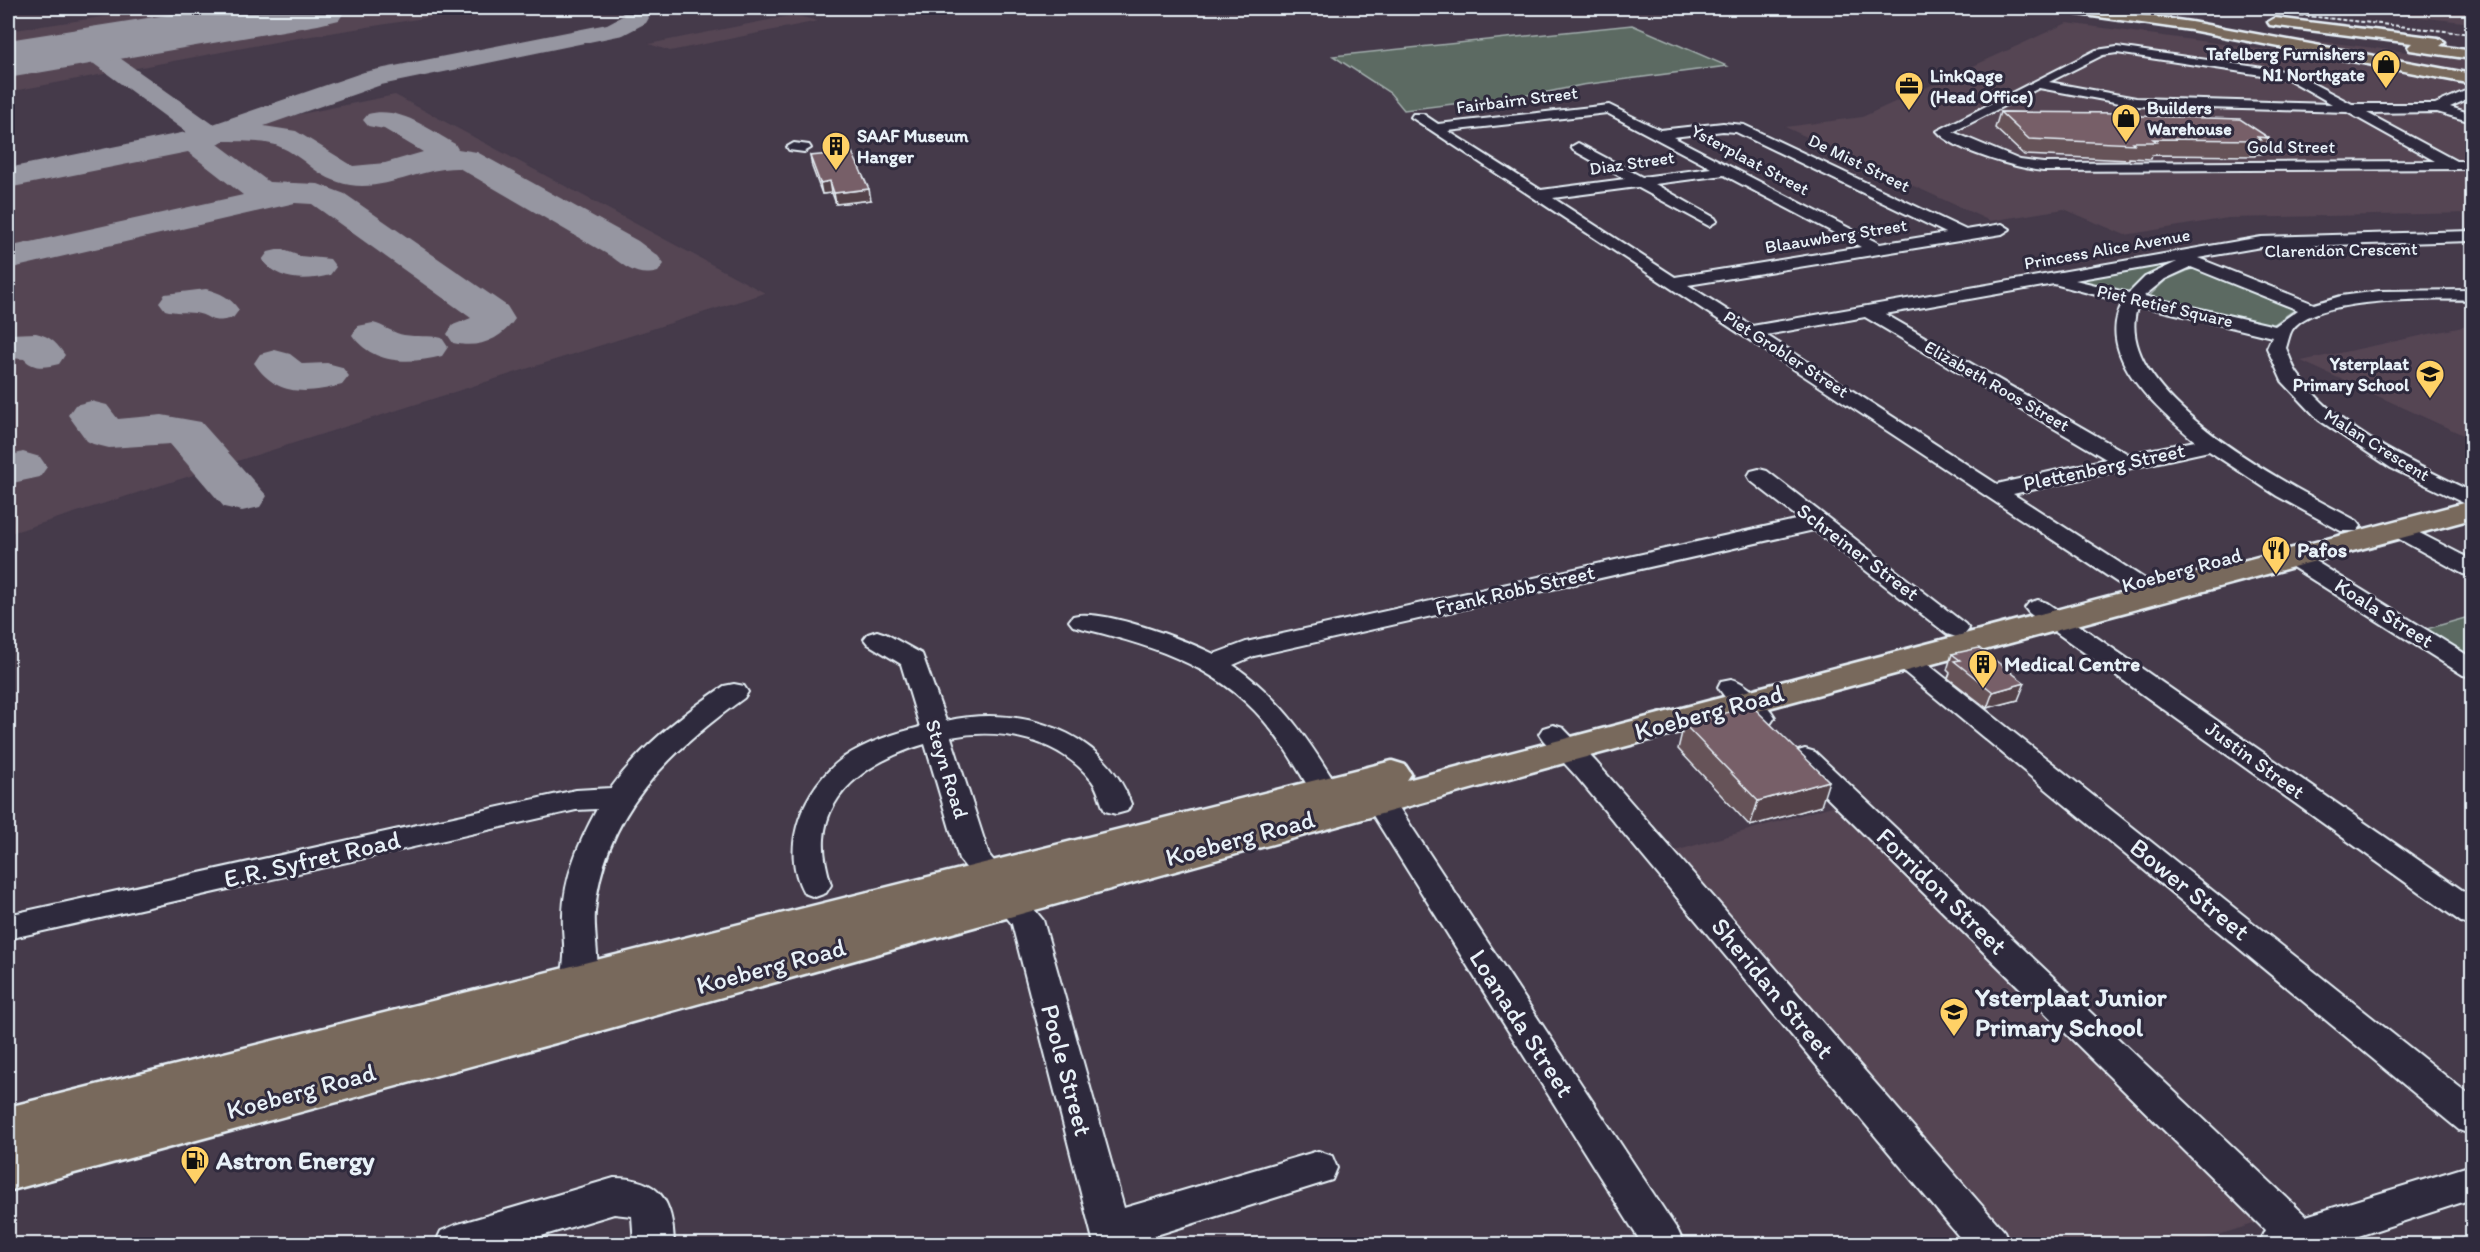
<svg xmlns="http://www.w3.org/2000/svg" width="2480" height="1252" viewBox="0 0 2480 1252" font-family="Itim,sans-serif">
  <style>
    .built { fill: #544553 }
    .green { fill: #5c6b62; stroke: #a2aead; stroke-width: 1.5 }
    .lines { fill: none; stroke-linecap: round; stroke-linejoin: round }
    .taxiway { fill: #9696a1; fill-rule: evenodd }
    .runway { fill: #9696a1; fill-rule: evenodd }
    .minor-casing { stroke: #e8f1f8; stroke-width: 4 }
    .major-casing { stroke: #e8f1f8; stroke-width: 5 }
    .highway-casing { stroke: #e8f1f8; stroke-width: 5 }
    .minor { fill: #2f2a3d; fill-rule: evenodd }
    .major { fill: #78695c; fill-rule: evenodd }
    .highway { fill: #78695c; fill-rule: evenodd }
    .rail { stroke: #e8f1f8; stroke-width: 2; stroke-dasharray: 4 2; stroke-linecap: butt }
    .wall { fill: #665259; stroke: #e8f1f8; stroke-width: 1.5 }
    .shaded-wall { fill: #534248; stroke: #e8f1f8; stroke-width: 1.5 }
    .building { fill: #775f67; stroke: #e8f1f8; stroke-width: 1.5 }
    .labels { text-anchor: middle; stroke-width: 6; stroke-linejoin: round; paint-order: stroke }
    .far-poi-label { font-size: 18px; font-weight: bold; fill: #e8f1f8; stroke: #2f2a3d; text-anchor: start }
    .far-street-label { font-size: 18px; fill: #e8f1f8; stroke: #2f2a3d }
    .street-label { font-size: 21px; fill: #e8f1f8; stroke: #2f2a3d }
    .poi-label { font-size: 21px; font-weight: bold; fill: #e8f1f8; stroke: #2f2a3d; text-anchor: start }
    .near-street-label { font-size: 26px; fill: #e8f1f8; stroke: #2f2a3d }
    .near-poi-label { font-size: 26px; font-weight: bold; fill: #e8f1f8; stroke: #2f2a3d; text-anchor: start }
  </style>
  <rect width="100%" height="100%" fill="#453a4a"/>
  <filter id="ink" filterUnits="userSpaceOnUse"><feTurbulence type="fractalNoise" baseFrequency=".0167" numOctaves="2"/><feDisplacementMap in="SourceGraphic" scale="12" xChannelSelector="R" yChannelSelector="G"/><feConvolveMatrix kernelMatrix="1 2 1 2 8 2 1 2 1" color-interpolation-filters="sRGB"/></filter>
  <g filter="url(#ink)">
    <g class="built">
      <path d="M163,8H487L286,40L8,92V31Z"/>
      <path d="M2323,8H2472V23L2354,10Z"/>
      <path d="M794,15L818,21L670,51L649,44Z"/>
      <path d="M2067,23L2334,59L2472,83V213L2228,218L2125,235L2064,209L1990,221L1785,127L1862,117Z"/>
      <path d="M2236,31L2472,60V69L2461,70L2318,47Z"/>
      <path d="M395,95L765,293L8,534V173Z"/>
      <path d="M2472,325V439L2301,361Z"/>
      <path d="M1839,804L2260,1222L2189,1244H2014L1675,851Z"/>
    </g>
    <g class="green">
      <path d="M1632,25L1727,66L1582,85L1543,93L1404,110L1390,93L1333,56Z"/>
      <path d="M2171,262L2175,264L2146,277L2128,294L2066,279Z"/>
      <path d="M2196,267L2297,308L2270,327L2147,298L2166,280Z"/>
      <path d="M2472,616V661L2423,630Z"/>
    </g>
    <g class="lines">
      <g class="taxiway">
        <path d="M615,8H645L649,18L646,23L623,35L381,85L264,126L296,131L353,166L385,163L423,152L384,129L368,126L363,120L368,114C400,106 428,129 455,144L458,149L477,152L638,241L658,256L664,264L658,272C638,277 628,269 612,257L459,168C422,167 387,191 350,185C316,179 306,157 278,146C263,140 239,142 223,141L218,144L269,182L318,184L345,194L507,306L515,319C501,340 478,349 453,343L447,334L453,325L471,318L312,204L295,203L8,269V247L243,195L188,152L8,188V168L186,132L86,58L49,60L40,57L36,52L40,47L81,41L103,46L213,124L364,72L607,24L624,15Z"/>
        <path d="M281,249L300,256L330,259L336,267L330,275C307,281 278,282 262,260L268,252Z"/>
        <path d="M206,289C221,293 230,297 239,310L233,318C208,325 213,316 195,313C185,312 176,313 165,310L159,302L165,294Z"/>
        <path d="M373,323C383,325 395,334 404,335C417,337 429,335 442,338L448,347L442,356C410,364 373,365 352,335L358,326Z"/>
        <path d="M36,333C51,337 56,342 65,355L59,364C46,367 34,370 24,359L8,358V334Z"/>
        <path d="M275,350L290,354L303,364L327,363L342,367L349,376L342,385C306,394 277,397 254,363L260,354Z"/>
        <path d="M91,401L107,405L118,419L162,415L201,422L267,496L260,507L242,511L224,507L170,444L109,448L93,444L87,441L68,415L75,405Z"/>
        <path d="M23,452L40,457L47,467L40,477L8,484V456Z"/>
      </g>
      <path class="runway" d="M211,8H347L339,20L318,25L8,78V40Z"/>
      <g class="minor-casing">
        <g id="minor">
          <path d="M2117,47L2291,72L2352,104H2435L2472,88V97L2450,107L2472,114V122L2437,112L2367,113L2456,161H2472V169L2043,171C2017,168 1953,151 1937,131L2096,50ZM2117,53L2288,79L2332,104L2136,98L2049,82L2103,55ZM2039,88L2136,106L2347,112L2435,161L2043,163L2020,160L1953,132Z"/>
          <path d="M1609,105L1660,130L1723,123L1744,125L1966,230L2002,224L2010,229L2002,234L1688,285L1752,326L2261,237L2472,231V241L2261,247L2198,258L2314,304L2341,296L2379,291L2472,290V300C2435,299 2314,296 2292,330C2289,335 2288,342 2286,348C2290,357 2293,369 2300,377C2340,432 2413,463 2472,492V507L2391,468L2319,420L2282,381L2267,348L2272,337L2138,305C2106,394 2295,488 2357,521L2361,526L2357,531H2341L2277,496L2209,451L2013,494L2162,590L2165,595L2162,600L2153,602L2144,600L1411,117L1413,114H1423L1438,124ZM1607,113L1711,168L1642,177L1578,143L1571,147L1573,150L1625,179L1541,190L1448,131ZM1723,131L1736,132L1946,233L1880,244L1673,137ZM1724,175L1861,247L1675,277L1553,198L1637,187L1709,226L1717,221L1715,218L1655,184ZM2177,262L2145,277L2129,293L2075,280ZM2191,267L2298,310L2275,326L2144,296L2165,279ZM2054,284L2123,302C2093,356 2159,410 2195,441L2128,454L1885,314ZM1865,317L2106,459L1997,484L1766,335Z"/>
          <path d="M794,143L809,145L811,148L804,152L789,150L787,147Z"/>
          <path d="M1759,469L1767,471L1965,624L1969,629L1965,634L1956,637L1947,634L1814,530L1254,656L1233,665C1281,698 1310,742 1340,791L1335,798L1325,801L1315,798C1299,772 1284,744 1264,721C1214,662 1145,644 1073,626L1069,621L1073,616C1103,608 1185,640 1214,654L1246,642L1800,519L1751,481L1748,476L1751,471Z"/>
          <path d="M2400,523L2472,560V576L2463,574L2392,535L2388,530L2392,525Z"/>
          <path d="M2294,551L2302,553L2472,658V677L2463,675L2286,563L2282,558L2286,553Z"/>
          <path d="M2038,600L2047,603L2472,897V925L2461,922L2029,613L2025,608L2029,603Z"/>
          <path d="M877,631L886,634L922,654L946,721C1018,704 1105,730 1131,804L1127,811L1116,814L1105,811C1100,802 1099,790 1092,781C1060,739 1001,727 951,737L989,855L1043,920L1124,1208L1318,1151L1332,1156L1337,1168L1332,1180L1134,1242V1244H1094L1012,924L959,859L925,744C880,757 827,786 824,839C823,855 827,870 831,885L826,893L815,897L804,893C778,848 804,787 843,758C866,742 893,734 920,727L901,664L868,644L864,639L868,634Z"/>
          <path d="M1906,652L1915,654L2472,1097V1135L2459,1130L1897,666L1893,660L1897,654Z"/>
          <path d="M1731,679C1748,683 1766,703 1775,717L1771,723C1749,729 1729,704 1718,687L1721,681Z"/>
          <path d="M734,684L744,686L748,692L744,698C669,752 603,814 595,912C593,942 605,978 590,1007L578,1011L566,1007C557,991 563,974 564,957C565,943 562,929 563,915C564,877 579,842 597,809L576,810L8,939V915L576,790L611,788C641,746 682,715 724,686Z"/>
          <path d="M1553,725L1563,728L1596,762L2004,1231L2010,1244H1965L1576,776L1543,740L1539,734L1543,728Z"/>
          <path d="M1805,749L1815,752L2306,1216L2472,1165V1199L2334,1244H2258L2265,1230L1795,766L1791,759L1795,752Z"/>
          <path d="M1379,791L1390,794L1678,1231L1684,1244H1642L1364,801L1368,794Z"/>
          <path d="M614,1178C660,1178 673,1201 674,1244H634L632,1216L614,1214L515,1244H435L441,1231L455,1225Z"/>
        </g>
      </g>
      <g class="major-casing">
        <path id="major" d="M2472,501V519L1575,760L578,1037L8,1191V1107L1392,761L1405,765L1411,774L1407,780Z"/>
      </g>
      <g class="highway-casing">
        <g id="highway">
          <path d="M2057,8H2090L2191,22L2472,74V84L2191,30L2064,12Z"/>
          <path d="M2275,18L2438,38L2445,42L2440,46L2472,51V59L2410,50L2408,47L2412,43L2270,25L2268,22Z"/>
        </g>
      </g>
      <use href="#minor" class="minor"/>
      <use href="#major" class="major"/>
      <use href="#highway" class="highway"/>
      <path class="rail" d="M2234,8L2472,34"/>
    </g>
    <g class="wall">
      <path d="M2000,112L2141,116L2269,138L2262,154H2256L2255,156L2152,155L2151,159L2129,158V160L2024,155L1995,128Z"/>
      <path d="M810,156L871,200L836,204L832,193L822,194L812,167Z"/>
      <path d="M1952,654L2018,700L1987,708L1948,678L1950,673L1947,670Z"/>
      <path d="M1684,724L1821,806L1750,826L1678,749Z"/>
    </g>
    <g class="shaded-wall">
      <path d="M830,181L832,193L822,194L820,183Z"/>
      <path d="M869,189L871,200L836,204L834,193Z"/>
      <path d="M2025,683L2018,700L1987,708L1993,692Z"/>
      <path d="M1829,781L1821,806L1750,826L1758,801Z"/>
    </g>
    <g class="building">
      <path d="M2000,112L2136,113L2141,116L2240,119L2269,138L2257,137L2261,140L2153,139L2157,142H2132L2134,144L2029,139Z"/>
      <path d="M852,152L869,189L834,193L830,181L820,183L810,156Z"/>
      <path d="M1979,648L2025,683L1993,692L1954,661L1960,660L1952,654Z"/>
      <path d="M1752,706L1829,781L1758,801L1684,724Z"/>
    </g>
  </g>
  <defs>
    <g id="shop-pin" transform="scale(1.5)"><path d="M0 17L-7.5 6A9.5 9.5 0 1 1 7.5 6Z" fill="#ffd166" stroke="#2f2a3d"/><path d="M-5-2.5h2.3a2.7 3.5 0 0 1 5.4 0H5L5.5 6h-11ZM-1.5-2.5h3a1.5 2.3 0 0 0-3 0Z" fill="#111"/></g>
    <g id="office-pin" transform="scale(1.5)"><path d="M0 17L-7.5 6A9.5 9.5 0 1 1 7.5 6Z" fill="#ffd166" stroke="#2f2a3d"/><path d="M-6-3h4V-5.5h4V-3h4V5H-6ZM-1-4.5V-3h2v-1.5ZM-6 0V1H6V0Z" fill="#111"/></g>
    <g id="building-pin" transform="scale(1.5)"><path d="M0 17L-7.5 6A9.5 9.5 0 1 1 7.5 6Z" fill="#ffd166" stroke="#2f2a3d"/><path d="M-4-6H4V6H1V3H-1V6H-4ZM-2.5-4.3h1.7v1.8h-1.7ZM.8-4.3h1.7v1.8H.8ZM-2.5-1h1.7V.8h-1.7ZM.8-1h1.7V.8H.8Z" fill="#111"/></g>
    <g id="school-pin" transform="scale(1.5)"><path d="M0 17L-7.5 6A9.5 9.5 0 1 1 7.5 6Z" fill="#ffd166" stroke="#2f2a3d"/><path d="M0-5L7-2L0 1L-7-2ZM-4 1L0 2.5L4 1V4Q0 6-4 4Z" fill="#111"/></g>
    <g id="restaurant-pin" transform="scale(1.5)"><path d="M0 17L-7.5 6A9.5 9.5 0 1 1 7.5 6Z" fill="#ffd166" stroke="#2f2a3d"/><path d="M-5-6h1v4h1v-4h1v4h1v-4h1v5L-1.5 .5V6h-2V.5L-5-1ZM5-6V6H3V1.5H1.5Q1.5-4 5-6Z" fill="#111"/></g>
    <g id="fuel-pin" transform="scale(1.5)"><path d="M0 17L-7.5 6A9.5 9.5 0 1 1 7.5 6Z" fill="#ffd166" stroke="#2f2a3d"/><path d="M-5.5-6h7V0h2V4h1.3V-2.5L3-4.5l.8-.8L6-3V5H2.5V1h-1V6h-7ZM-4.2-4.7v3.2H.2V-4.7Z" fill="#111"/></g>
  </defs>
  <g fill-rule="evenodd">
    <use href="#shop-pin" x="2386" y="64"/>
    <use href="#office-pin" x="1909" y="86"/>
    <use href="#shop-pin" x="2126" y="118"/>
    <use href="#building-pin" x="836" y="146"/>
    <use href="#school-pin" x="2430" y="374"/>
    <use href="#restaurant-pin" x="2276" y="550"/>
    <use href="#building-pin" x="1983" y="664"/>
    <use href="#school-pin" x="1954" y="1012"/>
    <use href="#fuel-pin" x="195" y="1160"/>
  </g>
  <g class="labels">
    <g class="far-poi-label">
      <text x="2365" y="60" text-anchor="end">Tafelberg Furnishers<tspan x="2365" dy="21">N1 Northgate</tspan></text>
      <text x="1930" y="82">LinkQage<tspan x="1930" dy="21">(Head Office)</tspan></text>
      <text x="2147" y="114">Builders<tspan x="2147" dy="21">Warehouse</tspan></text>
      <text x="857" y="142">SAAF Museum<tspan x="857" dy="21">Hanger</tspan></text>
      <text x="2409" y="370" text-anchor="end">Ysterplaat<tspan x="2409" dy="21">Primary School</tspan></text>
    </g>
    <g class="far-street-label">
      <text transform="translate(1517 100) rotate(-7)" y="6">Fairbairn Street</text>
      <text x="2291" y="153">Gold Street</text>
      <text transform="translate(1750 160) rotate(28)" y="6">Ysterplaat Street</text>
      <text transform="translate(1632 163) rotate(-8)" y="6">Diaz Street</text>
      <text transform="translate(1859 163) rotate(26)" y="6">De Mist Street</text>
      <text transform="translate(1836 236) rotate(-9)" y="6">Blaauwberg Street</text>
      <text transform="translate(2107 249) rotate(-10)" y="6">Princess Alice Avenue</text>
      <text transform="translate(2341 250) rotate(-1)" y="6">Clarendon Crescent</text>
      <text transform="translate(2165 306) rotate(13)" y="6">Piet Retief Square</text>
      <text transform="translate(1786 354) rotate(33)" y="6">Piet Grobler Street</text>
      <text transform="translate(1997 386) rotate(30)" y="6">Elizabeth Roos Street</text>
      <text transform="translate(2377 445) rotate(32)" y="6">Malan Crescent</text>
    </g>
    <g class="street-label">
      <text transform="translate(2104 467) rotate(-12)" y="7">Plettenberg Street</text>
      <text transform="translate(1858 552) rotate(37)" y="7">Schreiner Street</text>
      <text transform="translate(2182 570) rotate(-15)" y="7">Koeberg Road</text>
      <text transform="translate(1515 590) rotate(-13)" y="7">Frank Robb Street</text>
      <text transform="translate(2384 613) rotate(32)" y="7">Koala Street</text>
      <text transform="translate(2255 760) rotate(36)" y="7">Justin Street</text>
      <text transform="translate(947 769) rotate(73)" y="7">Steyn Road</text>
    </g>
    <g class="poi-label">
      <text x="2297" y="557">Pafos</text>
      <text x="2004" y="671">Medical Centre</text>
    </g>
    <g class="near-street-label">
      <text transform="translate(1709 712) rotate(-15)" y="9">Koeberg Road</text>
      <text transform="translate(1240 838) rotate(-15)" y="9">Koeberg Road</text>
      <text transform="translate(312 859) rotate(-13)" y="9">E.R. Syfret Road</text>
      <text transform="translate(2190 889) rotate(39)" y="9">Bower Street</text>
      <text transform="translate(1942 891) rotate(44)" y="9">Forridon Street</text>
      <text transform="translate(771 966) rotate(-15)" y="9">Koeberg Road</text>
      <text transform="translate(1773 988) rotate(50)" y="9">Sheridan Street</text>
      <text transform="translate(1522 1023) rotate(57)" y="9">Loanada Street</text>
      <text transform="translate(1067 1070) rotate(75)" y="9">Poole Street</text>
      <text transform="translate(301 1091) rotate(-15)" y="9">Koeberg Road</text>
    </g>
    <g class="near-poi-label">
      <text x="1975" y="1006">Ysterplaat Junior<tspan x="1975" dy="30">Primary School</tspan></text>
      <text x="216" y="1169">Astron Energy</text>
    </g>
  </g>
  <rect width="2480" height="1252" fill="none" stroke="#2f2a3d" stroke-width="30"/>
  <rect x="15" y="15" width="2450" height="1222" fill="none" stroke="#e8f1f8" stroke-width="2" filter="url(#ink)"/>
</svg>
